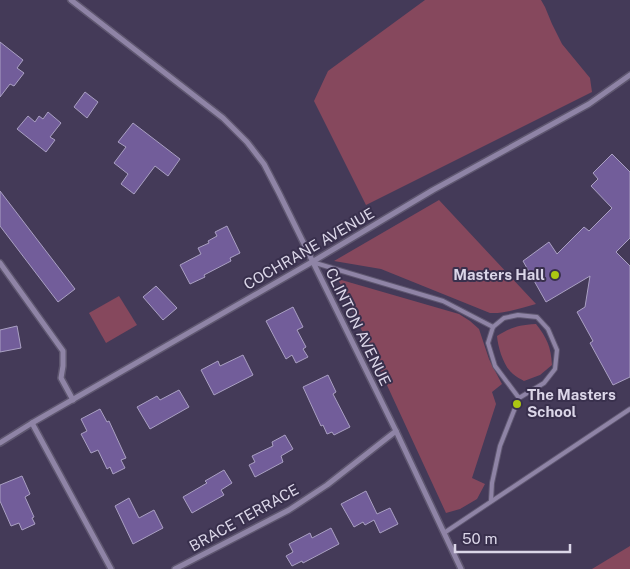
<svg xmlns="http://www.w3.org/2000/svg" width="630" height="569" viewBox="0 0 630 569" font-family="'Public Sans',sans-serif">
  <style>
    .green { fill: #86485d }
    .building { fill: #725d9a; stroke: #aaa0c3 }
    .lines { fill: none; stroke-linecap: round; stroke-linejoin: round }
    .lane-casing { stroke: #5f5770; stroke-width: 6 }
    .street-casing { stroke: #5f5770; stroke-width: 8 }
    .lane { stroke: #8f84a6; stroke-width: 4 }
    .street { stroke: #8f84a6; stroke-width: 5 }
    .poi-dot { fill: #acc612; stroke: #39304d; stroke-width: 2 }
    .labels { text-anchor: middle; stroke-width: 4; stroke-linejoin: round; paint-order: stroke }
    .street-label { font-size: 15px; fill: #dbd6e8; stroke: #39304d }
    .poi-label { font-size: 15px; font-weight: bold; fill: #dbd6e8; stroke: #39304d; text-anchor: end }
  </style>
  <rect width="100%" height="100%" fill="#443a58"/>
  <g class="green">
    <path d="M425,0H541L545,7L552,24L562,44L590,78L592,92L366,205L314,101L328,71Z"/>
    <path d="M439,200L536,304C520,308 505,314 490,313L381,269L334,261Z"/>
    <path d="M338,279L459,314L470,321L479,329L489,359L494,369L502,384L492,392L496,404L472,478L485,484L477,499L460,509L446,513Z"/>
    <path d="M119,296L137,325L106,343L89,313Z"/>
    <path d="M536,324C547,338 551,347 552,365L540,375L524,381C521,379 516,377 513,374C504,367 498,348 497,336C512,327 518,325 536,324Z"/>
    <path d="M630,546V569H592Z"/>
  </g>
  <g class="building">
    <path d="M0,42L23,60L17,68L24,73L14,86L10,84L0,97Z"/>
    <path d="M85,92L98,102L87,118L74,107Z"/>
    <path d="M48,112L61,123L50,137L55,140L46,152L17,129L28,116L35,122L39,116L43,119Z"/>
    <path d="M133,123L180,159L168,176L155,166L134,194L121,184L128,174L114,163L126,147L118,142Z"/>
    <path d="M612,154L630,172V238L616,252L630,266V377L613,385L590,343L593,341L577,312L585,307L590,276L546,302L523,261L549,242L557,254L584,227L589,231L612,208L591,186L598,179L593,173Z"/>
    <path d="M0,191L75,289L58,302L0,226Z"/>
    <path d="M227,226L240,253L230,258L231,261L204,275L205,277L190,284L180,265L201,254L198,248L209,243L208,241L217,236L215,232Z"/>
    <path d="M156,286L177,308L163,320L143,297Z"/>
    <path d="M293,307L303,327L297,330L306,347L303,349L308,357L296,363L292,355L286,359L266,321Z"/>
    <path d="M17,326L21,348L0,352V330Z"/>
    <path d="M243,355L253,375L214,395L201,370L218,361L220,366Z"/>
    <path d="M328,375L336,392L333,394L350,427L334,435L332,432L327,434L323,425L321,426L303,387Z"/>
    <path d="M179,390L189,407L150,429L137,407L157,396L160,400Z"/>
    <path d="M100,409L107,422L109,421L126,458L121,460L125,468L113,474L110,467L107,469L98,450L91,453L81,434L87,431L81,419Z"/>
    <path d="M285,435L293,449L281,456L283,462L255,477L249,465L255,462L252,456L273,446L272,442Z"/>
    <path d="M224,470L232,483L221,490L224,495L192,513L183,497L207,483L205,481Z"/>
    <path d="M22,476L30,494L25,497L34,517L32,518L35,524L22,530L19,523L11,526L0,501V485Z"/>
    <path d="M366,491L377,514L390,508L398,524L380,533L374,520L365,525L363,522L354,527L341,504Z"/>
    <path d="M129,498L139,518L154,510L163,528L133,544L115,506Z"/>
    <path d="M331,528L339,544L303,563L302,561L292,566L286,556L293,552L289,544L310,533L312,538Z"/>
  </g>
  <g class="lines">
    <g class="lane-casing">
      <g id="lane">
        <path d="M312,262L443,301L493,327"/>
        <path d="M518,315L537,317L548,329L557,350L555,369L544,383L519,398L495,366L488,343L493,327L504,318Z"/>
        <path d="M491,501L492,483L500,446L519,398"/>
        <path d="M444,533L630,409"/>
      </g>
    </g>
    <g class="street-casing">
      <g id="street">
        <path d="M71,0L223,118L247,142L264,164L279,193L396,431L461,569"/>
        <path d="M0,263L63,351V366L61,378L73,400"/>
        <path d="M32,423L111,569"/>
        <path d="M0,443L32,423L312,262L433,190L589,104L630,75"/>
        <path d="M175,569L289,510L327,485L396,431"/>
      </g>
    </g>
    <use href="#lane" class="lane"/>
    <use href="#street" class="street"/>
  </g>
  <g class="poi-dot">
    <circle cx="555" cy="275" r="5"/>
    <circle cx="517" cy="404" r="5"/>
  </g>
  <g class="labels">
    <g class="street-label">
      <text transform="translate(309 249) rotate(-30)" y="5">COCHRANE AVENUE</text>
      <text transform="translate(358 327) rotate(64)" y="5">CLINTON AVENUE</text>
      <text transform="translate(244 518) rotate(-29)" y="5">BRACE TERRACE</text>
    </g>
    <g class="poi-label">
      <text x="545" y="280">Masters Hall</text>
      <text x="527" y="400" text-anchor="start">The Masters<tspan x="527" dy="17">School</tspan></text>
    </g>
  </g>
  <path d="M455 544v8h115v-8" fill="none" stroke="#dbd6e8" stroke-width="2.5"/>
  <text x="462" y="544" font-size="15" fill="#dbd6e8" stroke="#39304d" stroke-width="4" paint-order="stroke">50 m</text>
</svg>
